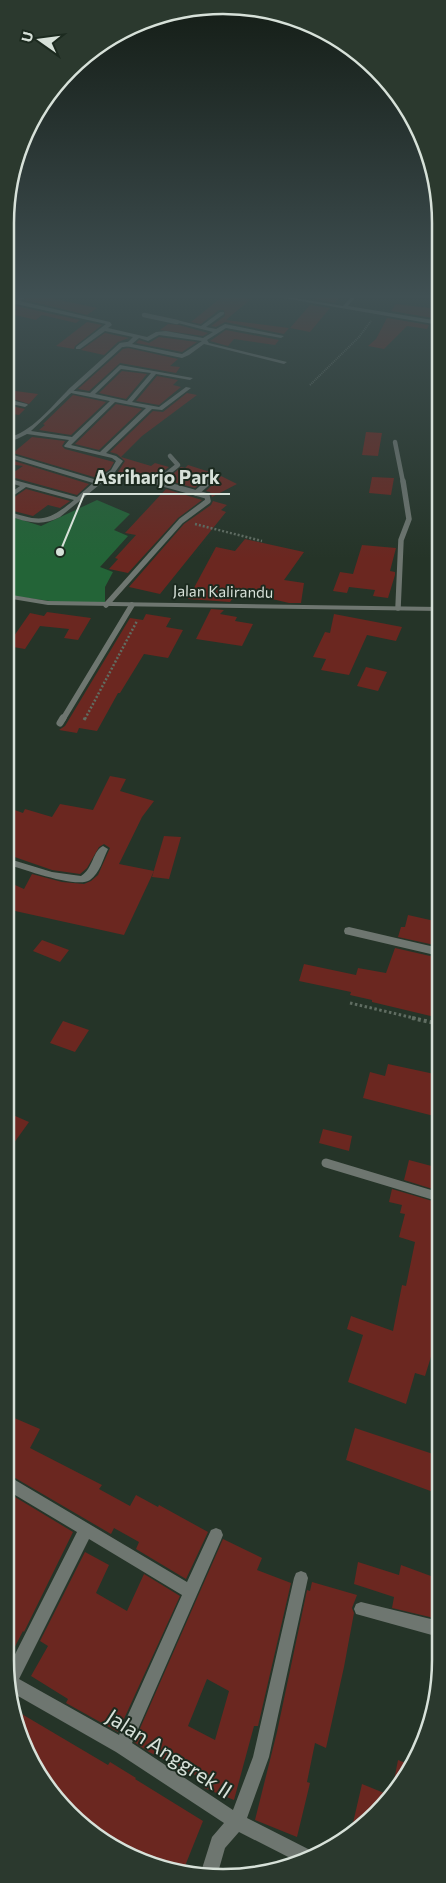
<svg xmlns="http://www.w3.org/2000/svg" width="446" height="1883" viewBox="0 0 446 1883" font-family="Commissioner,sans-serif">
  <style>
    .green { fill: #236437 }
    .building { fill: #6b2720; fill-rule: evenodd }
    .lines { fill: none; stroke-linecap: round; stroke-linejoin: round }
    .path-far3 { stroke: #606d62; stroke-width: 2; stroke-dasharray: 1 1; stroke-linecap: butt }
    .path-far2 { stroke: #606d62; stroke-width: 2.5; stroke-dasharray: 2 2; stroke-linecap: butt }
    .path-far1 { stroke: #606d62; stroke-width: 3; stroke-dasharray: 2.5 2.5; stroke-linecap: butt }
    .path { stroke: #606d62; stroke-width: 4; stroke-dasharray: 3 3; stroke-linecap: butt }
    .lane-far3 { stroke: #6e7670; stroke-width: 4.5 }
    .lane-far2 { stroke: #6e7670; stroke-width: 5.5 }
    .lane-far1 { stroke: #6e7670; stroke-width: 7 }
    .lane { stroke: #6e7670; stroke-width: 9 }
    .street { fill: #6e7670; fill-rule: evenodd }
    .labels { text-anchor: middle; stroke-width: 4; stroke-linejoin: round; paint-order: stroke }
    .far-street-label { font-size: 15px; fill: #d7e1d9; stroke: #1c2a1f }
    .near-street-label { font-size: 21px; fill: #d7e1d9; stroke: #1c2a1f }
    .rim { fill: none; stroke: #d7e1d9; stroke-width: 2.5 }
    .leader { fill: none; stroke: #d7e1d9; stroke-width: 2 }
    .callout-dot { fill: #d7e1d9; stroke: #1c2a1f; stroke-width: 2 }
    .callout-label { font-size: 19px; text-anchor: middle; font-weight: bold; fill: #d7e1d9; stroke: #1c2a1f; stroke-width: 4; stroke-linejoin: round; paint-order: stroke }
  </style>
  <rect width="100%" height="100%" fill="#253428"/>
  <path class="green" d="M97,500L130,514L114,530L128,536L100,567L113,572L105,587V602H57L6,595V515L41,526Z"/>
  <g class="building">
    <path d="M30,296L46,297L97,308L87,315L25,300Z"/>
    <path d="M223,296L251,299L226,320L289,328L284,334L225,322L216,327L211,326L225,316L224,310H219L201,324L191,322Z"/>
    <path d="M318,296H340L334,303L315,299Z"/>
    <path d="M396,304L437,309L433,318L391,311Z"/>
    <path d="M310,305L330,308L310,332L290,328Z"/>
    <path d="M16,306L80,320L76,323L42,315L36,320L11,314L18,309L13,308Z"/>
    <path d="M387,318L429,325L427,329L407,326L384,349L368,346L376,339Z"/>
    <path d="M87,322L102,325L75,346L74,349L56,346Z"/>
    <path d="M168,324L179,325L208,333L203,336L160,330Z"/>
    <path d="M226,330L279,340L275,345L234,339L228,346L210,341Z"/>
    <path d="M105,333L129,338L118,342L104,355L81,350Z"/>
    <path d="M159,337L197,342L182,352L136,343L139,340L149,343Z"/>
    <path d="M128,348L178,359L170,366L180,367L176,373L120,363L89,391L78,389L123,349Z"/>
    <path d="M122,371L147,374L126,399L99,393Z"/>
    <path d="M157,376L178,380L173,385L181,387L159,405L136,401Z"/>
    <path d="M7,390L23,392L38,394L29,404L7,397Z"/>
    <path d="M187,393L197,395L142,436L121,457L151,466L155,463L169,467L153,479L118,472L125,461L117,454L110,452L153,411L163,412Z"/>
    <path d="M73,395L106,402L71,435L39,430L45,425L43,424Z"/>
    <path d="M116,404L142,409L99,450L75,444Z"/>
    <path d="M7,405L25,409L19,415L7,413Z"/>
    <path d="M366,432L382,433L378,456L362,455Z"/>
    <path d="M32,437L65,441L62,446L65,449L114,462L110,469L97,478L13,453Z"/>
    <path d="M11,460L89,484L77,495L8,476L23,466L8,464Z"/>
    <path d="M188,465L213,473L195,488L166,480L181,467L185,468Z"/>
    <path d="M221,476L237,484L212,497L210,492L206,491Z"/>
    <path d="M372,477L394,478L391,495L369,493Z"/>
    <path d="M26,489L70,501L60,508L48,505L33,516L6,509V503Z"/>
    <path d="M166,489L202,500L178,518L128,573L109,569L118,559L115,558L136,535L125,533Z"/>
    <path d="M213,501L227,505L221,510L226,512L160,594L129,587L184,524L211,505Z"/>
    <path d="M245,539L304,552L284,580L304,583L301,603H289L238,591L230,602L188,599L216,547L235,551Z"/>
    <path d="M362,545L396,548L390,571L395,572V575L388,598L373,596L375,590L349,587L347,593L333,591L340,572L353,574Z"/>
    <path d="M211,609L224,610L220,614L237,617L235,621L253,624L242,646L196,639Z"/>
    <path d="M47,612L91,618L78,640L64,638L69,629L40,626L25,649L7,646L30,613L44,616Z"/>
    <path d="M146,614L171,618L166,627L183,630L168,658L144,654L120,693H118L97,731L79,728L77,733L59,730L65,726L130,618L143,620Z"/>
    <path d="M334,614L402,627L396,641L367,635L349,675L321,670L326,659L313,657L325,632L330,633Z"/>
    <path d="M366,667L387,672L378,691L357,686Z"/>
    <path d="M110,776L126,779L120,791L154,801L142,817L119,864L154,871L124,935L6,909V881L24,889L32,874L62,882L84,884L91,881L98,875L110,848L104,844L99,847L87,868L80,874L52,870L6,854V807L23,813L25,809L52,817L60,804L93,810Z"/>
    <path d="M164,836L181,837L169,879L152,877Z"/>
    <path d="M408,915L439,922V946L398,937L401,927H405Z"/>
    <path d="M42,940L69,950L60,962L33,951Z"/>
    <path d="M395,948L439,958V1018L372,1002V1000L350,995L351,992L299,981L304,964L356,975L358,968L386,973Z"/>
    <path d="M63,1021L89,1030L75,1052L50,1043Z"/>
    <path d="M388,1064L439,1075V1092L434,1116L363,1098L370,1072L385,1076Z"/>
    <path d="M6,1112L29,1122L6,1154Z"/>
    <path d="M323,1129L352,1136L349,1151L319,1143Z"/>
    <path d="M409,1160L439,1168V1191L404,1180Z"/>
    <path d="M392,1189L439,1203V1277L436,1294L439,1295V1299L431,1346L434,1347L425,1376L415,1373L406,1404L348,1382L363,1335L347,1329L351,1316L393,1331L402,1285L406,1286L415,1242L399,1237L405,1214L400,1213L402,1205L389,1202Z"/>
    <path d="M12,1417L40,1429L30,1448L102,1485L99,1489L130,1506L136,1495L158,1507L159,1505L208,1532L186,1579L136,1549L139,1542L114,1528L111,1534L5,1472V1430Z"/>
    <path d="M355,1428L439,1456V1478L436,1493L346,1460Z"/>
    <path d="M5,1491L73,1532L24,1632L23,1631L6,1664Z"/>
    <path d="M223,1539L262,1558L257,1570L291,1583L258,1726H254L234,1800L204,1788L205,1780L149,1752L134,1742ZM207,1679L229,1691L215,1740L188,1726Z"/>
    <path d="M85,1552L109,1565L96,1593L127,1611L144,1574L180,1596L118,1732L66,1703L68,1699L31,1676L48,1646L40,1641Z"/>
    <path d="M358,1562L399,1575L401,1565L439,1579L438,1619L392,1608L394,1597L354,1584Z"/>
    <path d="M312,1582L357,1595L352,1608L354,1613L344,1667L326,1748L315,1743L307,1782L310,1783L297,1837L255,1820L277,1732L307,1590L310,1591Z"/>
    <path d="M15,1710L108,1765L110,1762L136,1778L135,1779L203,1821L183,1871L138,1859L94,1831L59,1804L21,1743Z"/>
    <path d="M398,1760L413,1766L392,1791Z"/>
    <path d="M362,1784L389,1795L356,1833L350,1836Z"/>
  </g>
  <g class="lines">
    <path class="path-far3" d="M310,385L359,337L371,321"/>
    <g class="path-far2">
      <path d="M195,524L262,541"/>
      <path d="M85,719L137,621"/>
    </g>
    <g class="path-far1">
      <path d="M84,720L85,718"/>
      <path d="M350,1003L418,1019"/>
    </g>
    <path class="path" d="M412,1018L439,1024"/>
    <g class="lane-far3">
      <path d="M144,315L177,322"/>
      <path d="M70,391L121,345L129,344"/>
      <path d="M395,442L403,482"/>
      <path d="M157,482L178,465L170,456"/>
      <path d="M208,482L217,475"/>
    </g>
    <g class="lane-far2">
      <path d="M196,493L210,481"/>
      <path d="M106,605L181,521L208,501L207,496L157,482"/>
      <path d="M398,608L401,540L409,519L403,481"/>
      <path d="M63,719L132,605"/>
    </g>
    <path class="lane-far1" d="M60,723L63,718"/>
    <path class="lane" d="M326,1163L439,1197"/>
    <g class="street">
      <path d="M22,296H28L20,301L110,322L112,325L108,328L147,337L156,332L166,331L203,338L213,332L174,322L177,320L201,326L220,312H224V314L206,327L216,329L225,324L284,336L281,338L226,328L207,340L209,343L287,362L284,364L204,344L189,355L182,358L126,346V344L133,337L105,331L80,349H76V347L106,324L16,304L7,309V305ZM159,335L202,341L182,354L132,344L139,338L148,341Z"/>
      <path d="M272,296H282L343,306L352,296H356L348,306L439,321V325Z"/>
      <path d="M120,365L193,378L190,380L156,374L132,402L159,407L186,387L191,388L162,410L152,409L106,453L116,456L123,461L115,472L60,517C42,527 26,522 6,515V511C40,521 45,524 74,500L26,487L7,500V495L20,486L7,482V478L77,497L93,483L7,457V453L97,480L111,470L116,461L112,458L65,447L64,446L69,440L27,434L17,439L7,442V438C32,432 50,408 68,390L90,393ZM121,369L151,373L127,401L95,394ZM71,393L110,401L72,437L31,431ZM115,402L146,408L100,452L71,445Z"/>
      <path d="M7,399L27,404L28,405L25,407L7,403Z"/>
      <path d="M6,594L48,601L439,607V611L48,605L6,598Z"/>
      <path d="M103,846L108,849C103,859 100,873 90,880C77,889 23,869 6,864V858L52,872L81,876C93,869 93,850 103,846Z"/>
      <path d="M349,927L439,948V956L345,934L344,931L345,928Z"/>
      <path d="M5,1474L187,1582L211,1530L216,1528L221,1530L223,1535L221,1540L132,1743L233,1810L253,1757L294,1578L296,1573L301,1571L306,1573L308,1578L269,1757L247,1818L314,1852L315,1855L300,1863L239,1832L225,1848L217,1876L208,1878L200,1875L212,1837L224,1823L116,1752L11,1692L7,1670L77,1532L5,1489ZM89,1539L182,1595L119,1735L19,1679Z"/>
      <path d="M361,1602L439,1621V1637L356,1614L354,1609L356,1604Z"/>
    </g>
  </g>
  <linearGradient id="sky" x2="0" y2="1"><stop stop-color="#141d16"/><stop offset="0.53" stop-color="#405053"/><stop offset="1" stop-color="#405053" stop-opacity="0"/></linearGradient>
  <rect width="446" height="559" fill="url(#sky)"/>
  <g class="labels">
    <g class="far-street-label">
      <text transform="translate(223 592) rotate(1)" y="5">Jalan Kalirandu</text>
    </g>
    <g class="near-street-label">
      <text transform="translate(169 1754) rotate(33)" y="7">Jalan Anggrek II</text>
    </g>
  </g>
  <path d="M0 0H446V1883H0ZM223 14H223A209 209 0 0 1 432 223V1660A209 209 0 0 1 223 1869H223A209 209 0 0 1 14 1660V223A209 209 0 0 1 223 14Z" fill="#2b392e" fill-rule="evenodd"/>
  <path class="rim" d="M223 14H223A209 209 0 0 1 432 223V1660A209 209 0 0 1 223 1869H223A209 209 0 0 1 14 1660V223A209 209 0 0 1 223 14Z"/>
  <path class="leader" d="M60 552L84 494H230"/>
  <circle class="callout-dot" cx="60" cy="552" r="5"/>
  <g class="callout-label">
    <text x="157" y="484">Asriharjo Park</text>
  </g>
  <g transform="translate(40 40) rotate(284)" stroke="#1c2a1f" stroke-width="4" paint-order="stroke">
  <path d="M0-4L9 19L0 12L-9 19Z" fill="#d7e1d9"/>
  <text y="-8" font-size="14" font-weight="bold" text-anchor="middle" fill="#d7e1d9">U</text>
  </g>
</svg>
